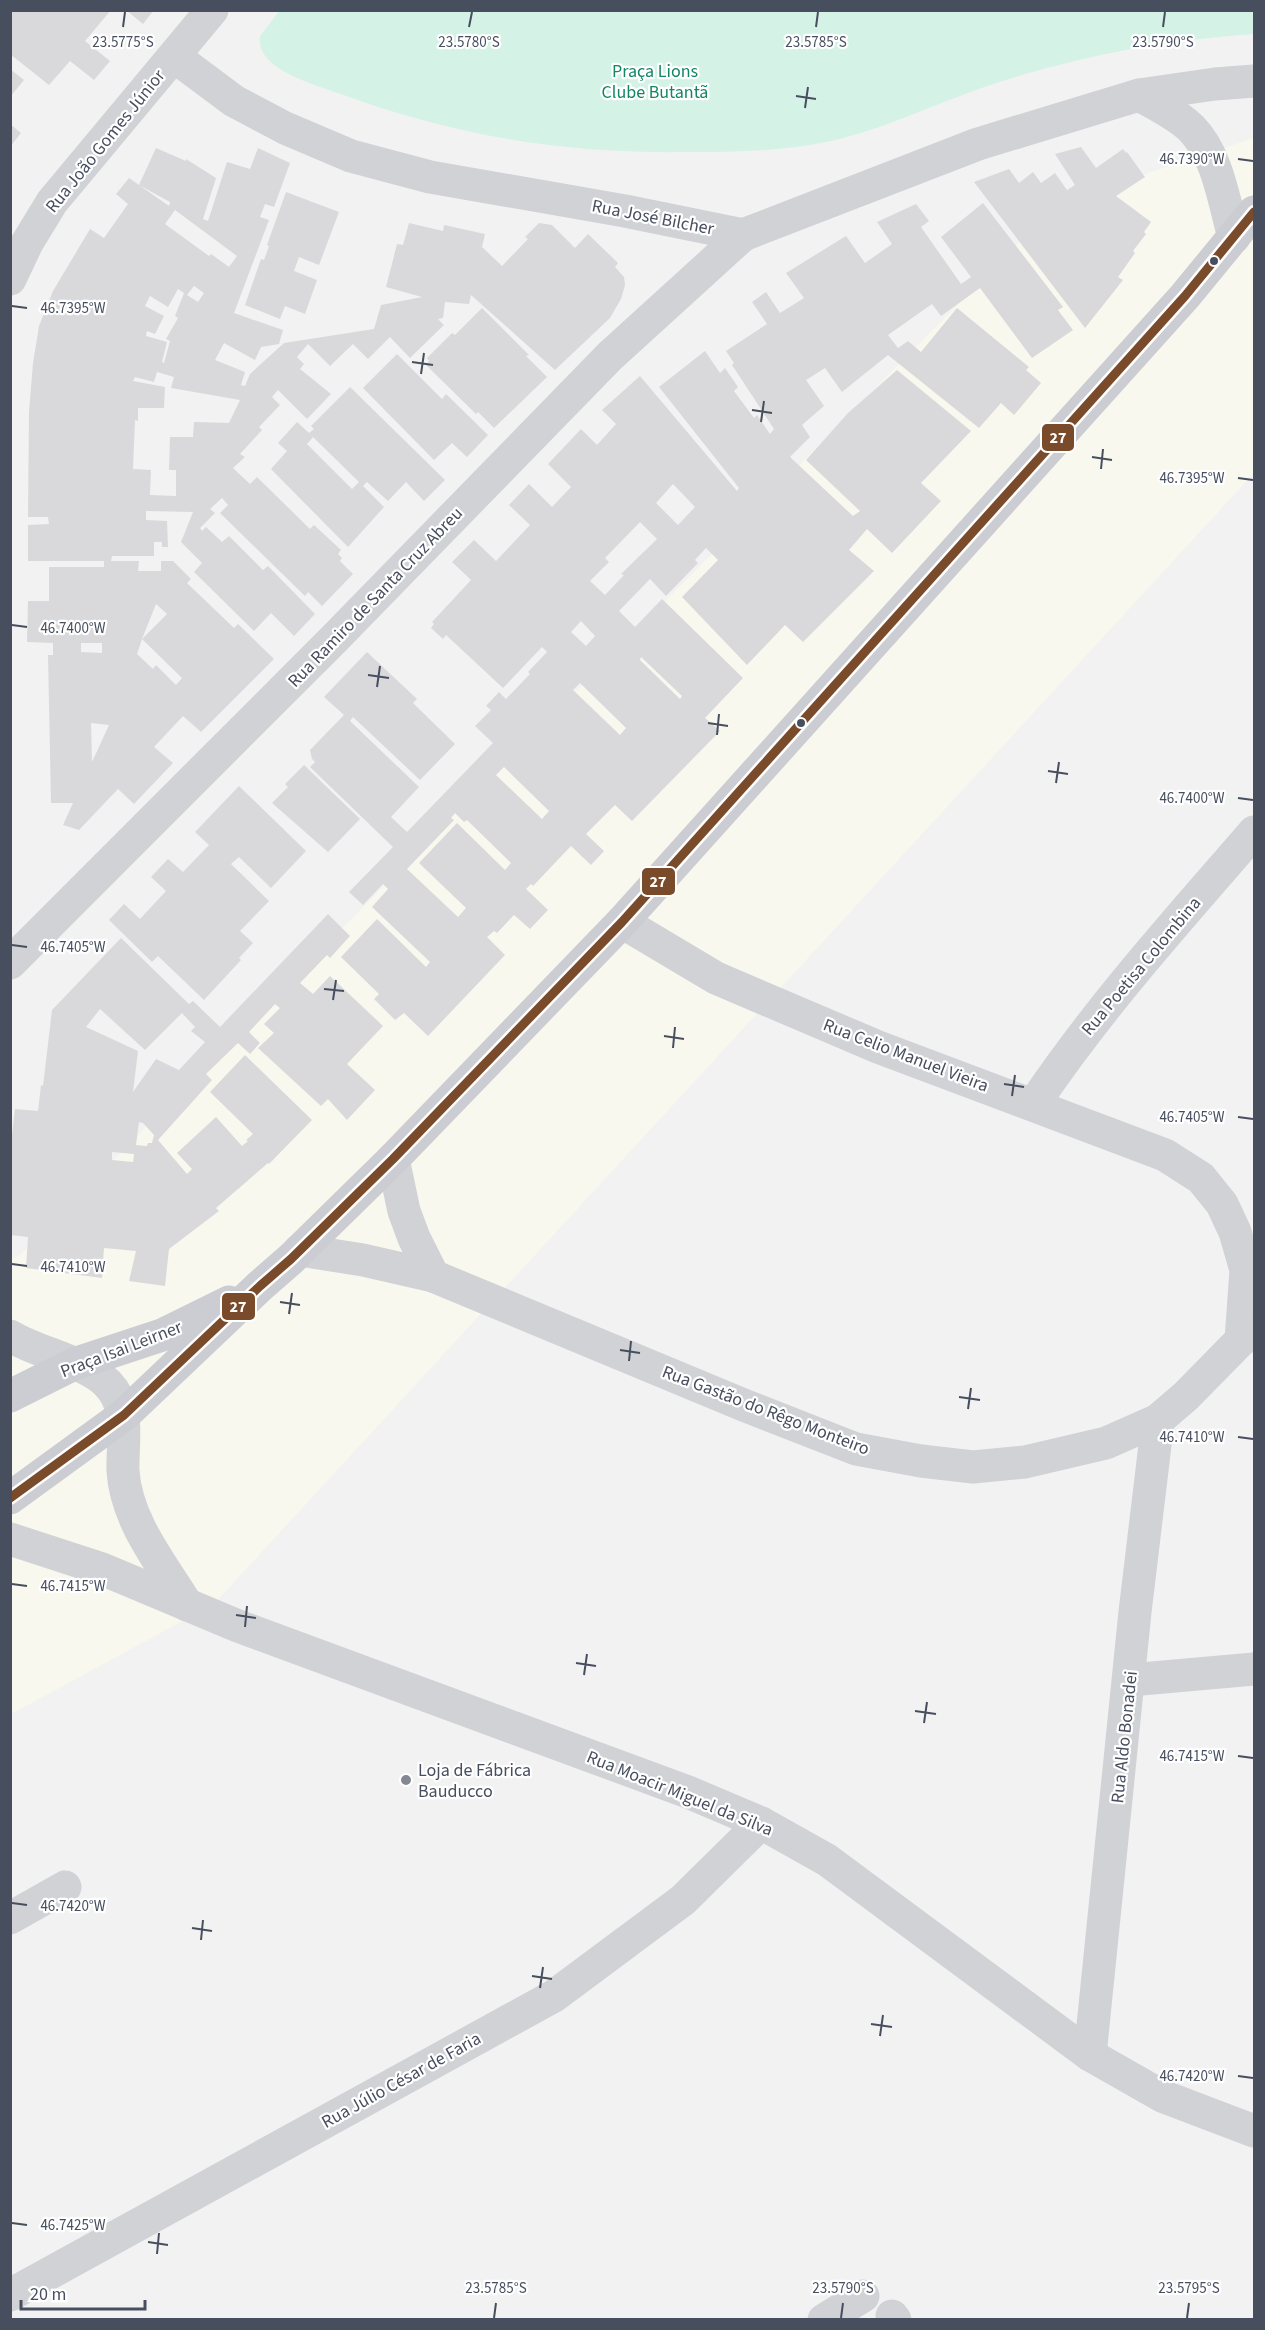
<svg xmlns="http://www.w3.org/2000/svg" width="1265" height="2330" viewBox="0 0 1265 2330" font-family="'Source Sans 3',sans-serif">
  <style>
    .commercial { fill: #f8f8ee }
    .green { fill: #d5f2e6 }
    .building { fill: #d9d9dc; fill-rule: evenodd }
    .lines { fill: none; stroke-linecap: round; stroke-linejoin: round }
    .minor { stroke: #d0d2d5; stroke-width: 33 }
    .major { stroke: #cbcdd2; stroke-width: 33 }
    .bus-1-casing { stroke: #fff; stroke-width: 14 }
    .bus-1 { stroke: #7a4b2a; stroke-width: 9 }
    .ticks { fill: none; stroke: #474f5f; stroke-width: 2 }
    .bus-dot { fill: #474f5f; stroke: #fff; stroke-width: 2 }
    .poi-dot { fill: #838892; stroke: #fff; stroke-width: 2 }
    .labels { text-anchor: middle; stroke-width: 4.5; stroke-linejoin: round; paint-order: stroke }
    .park-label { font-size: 18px; fill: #138664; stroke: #fff }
    .street-label { font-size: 18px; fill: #474f5f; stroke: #fff }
    .poi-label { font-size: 18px; fill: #474f5f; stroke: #fff; text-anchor: start }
    .ticks-label { font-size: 15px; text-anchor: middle; fill: #474f5f; stroke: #fff; stroke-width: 4.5; stroke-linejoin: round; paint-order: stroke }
    .line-badge { stroke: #fff; stroke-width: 2 }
    .badge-label { font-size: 16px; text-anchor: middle; font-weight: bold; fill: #fff }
  </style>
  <rect width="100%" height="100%" fill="#f2f2f2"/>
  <path class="commercial" d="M1254,138V473L214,1604L11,1714V1260L20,1255L1058,203Z"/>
  <path class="green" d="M280,10H1254V34C1163,40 1074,57 987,86C937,103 891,126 839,139C791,151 738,152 688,152C565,154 454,136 338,93C314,84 255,69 260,36Z"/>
  <g class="building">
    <path d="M10,10H111L85,41L110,61L94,80L70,61L49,85L10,54Z"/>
    <path d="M126,10H154L143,24Z"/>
    <path d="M10,69L24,80L10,97Z"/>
    <path d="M10,124L21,133L10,147Z"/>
    <path d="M1081,147L1096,168L1123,149L1126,153L1127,152L1145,177L1116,196L1151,222L1144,232L1146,234L1133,251L1135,253L1118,277L1123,280L1085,328L974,182L1009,169L1019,183L1033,172L1041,183L1055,173L1067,190L1075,185L1055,154Z"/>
    <path d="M156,148L186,161V159L216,178L203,219L208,221L227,162L250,169L258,148L290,163L274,207L265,204L260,217L269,220L234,313L283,330L279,344L261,347L255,360L224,343L215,360L245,372L241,385L245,386L250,374L284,343L374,329L381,305L422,297L386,287L397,244L403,245L409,223L443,231L444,225L485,234L482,247L502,266L528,239L525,237L539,223L552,225L575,248L588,234L618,263L615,267L624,277L625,285L621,299L610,318L555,370L471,295L469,304L445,302L443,318L438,319L444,325L410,358L390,337L368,359L353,344L330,366L308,344L297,357L304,364L300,369L331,394L307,419L278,390L272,397L280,405L259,427L262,430L240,454L245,457L233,468L250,484L257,477L310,529L314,525L341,550L338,554L342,558L340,561L353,574L322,606L308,592L305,596L220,513L228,505L222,498L210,509L215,513L200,528L202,531L206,527L222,542L229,536L263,570L268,566L315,614L294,636L271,613L254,631L194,572L202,563L181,542L193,512L146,511V520L167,521L168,547H162V542H154V556H112L111,561H139L138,571H161V561H173L191,579L187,583L234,628L238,624L274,659L201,732L183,716L154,747L173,763L134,804L118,789L79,830L63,825L73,803H51L48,655H53V643L27,642L28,601H49V567H104V561H28V525L49,524L48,517H28L29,412L33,363L39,326L53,291L90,229L104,238L128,204L116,194L129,178L169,206L170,202L139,185ZM175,210L237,256L229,267L211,254L209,256L165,224ZM194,286L204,293L198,302L187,295ZM178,289L184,293L175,316L178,318L166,339L170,341L164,363L162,362L167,342L146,336L147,331L155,334L164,316L145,306L150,296L168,307ZM157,372L174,377L171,388L240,400L229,423L194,422L193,437H170L169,470H176V496L150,495L151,470L133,469L135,420L138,421V408H164L165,387L133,381L135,377L154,382ZM156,604L167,614L142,639ZM142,639L182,678L176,685L156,665L153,669L137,654ZM81,643H102V653L81,652ZM91,723L109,725L92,762Z"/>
    <path d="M286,192L339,212L319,265L299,257L294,271L317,280L305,314L285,306L280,319L245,305L261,259L264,260L269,246L267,245Z"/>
    <path d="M983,203L1063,307L1058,310L1073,330L1032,358L980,288L941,316L932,304L888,335L898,348L908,341L921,352L957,308L1029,367L1026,370L1041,383L1014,415L1001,403L979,428L888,355L842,392L825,368L806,380L824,406L802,425L810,437L790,457L853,516L860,511L806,460L848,413L897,370L971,431L921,483L941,501L892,553L867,529L849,550L874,571L803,642L785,625L747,665L682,597L718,560L706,548L695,560L698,563L666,596L650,579L619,611L635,627L662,599L743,678L705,718L720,731L632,821L615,805L586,834L604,851L591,865L571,846L533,886L531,884L526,889L548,910L530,929L514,915L497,933L494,931L487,937L505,955L428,1036L404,1013L395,1020L374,999L379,994L341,957L377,919L426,967L430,962L372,907L388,889L383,884L363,905L349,892L393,847L310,767L315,762L312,759L310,750L344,715L324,697L367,652L417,699L413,703L455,744L420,780L353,717L350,721L419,787L391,817L407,832L493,743L475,726L491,710L486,706L499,692L506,699L530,674L528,672L547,652L542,647L503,688L446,635L443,639L431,628L434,624L432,622L471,580L452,562L474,540L496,561L530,525L509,505L529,484L552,507L571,487L548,464L581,429L597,445L616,424L602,410L640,376L737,491L739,488L659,387L705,351L720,373L725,368L738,387L734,391L754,418L757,415L770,434L774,429L732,365L734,363L726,351L767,324L752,302L766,292L780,313L804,298L786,273L846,236L865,263L892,244L877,222L916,204L929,221L921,227L961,284L971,277L941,237ZM673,484L695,507L678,525L656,503ZM640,522L657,539L621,574L624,575L605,595L590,581L609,562L605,558ZM581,621L595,636L586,646L571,632ZM641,657L682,696L680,699L640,660ZM580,683L626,728L620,735L573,690ZM504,767L549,811L542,819L496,775ZM455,813L464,822L467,820L511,863L505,870L457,823L419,863L466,908L458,917L407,869L454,820L451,818Z"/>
    <path d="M482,308L529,355L526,356L547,377L494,428L478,412L476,414L426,365L429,361L427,358L452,333L455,335Z"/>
    <path d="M397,354L442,399L446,394L488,435L467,457L452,443L434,460L363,388Z"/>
    <path d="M350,387L445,480L424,501L406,482L388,501L367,482L363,486L384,507L348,547L271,469L287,451L278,443L297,422L309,433L314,429L311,426ZM313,437L359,482L352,489L307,444Z"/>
    <path d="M304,765L360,819L328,852L272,803L288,787L285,784Z"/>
    <path d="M239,786L306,851L271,888L239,857L231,864L269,901L240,931L253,943L239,958L241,960L204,1000L158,956L152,962L109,920L124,904L140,919L166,891L151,877L168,859L183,872L209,845L195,832Z"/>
    <path d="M328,914L350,936L330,958L327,955L300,983L313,994L330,976L383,1026L347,1064L375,1090L347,1120L328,1099L321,1106L258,1048L274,1033L264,1024L280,1008L275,1004L249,1032L260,1043L250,1054L238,1043L206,1074L212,1080L158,1140L187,1174L192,1169L177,1153L216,1117L242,1146L248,1141L246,1140L253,1134L210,1092L245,1055L312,1120L269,1164L268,1163L216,1208L219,1211L169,1249L165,1286L129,1281L136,1251L104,1248L102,1278L26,1268L28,1237L10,1235V1151L15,1109L38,1111L41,1085L43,1086L52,1010L121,938L189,1004L193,1001L220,1027ZM100,1009L145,1050L182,1013L195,1027L191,1031L205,1042L179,1070L156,1059L133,1092L138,1051L86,1027ZM139,1122L143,1123L154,1135L152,1143H148L147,1146L136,1145ZM112,1152L134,1154L133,1162L112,1160Z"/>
  </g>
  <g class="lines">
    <g class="minor">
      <path d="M175,57L234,101L285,128L351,156L430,177L625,211L743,235L978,144L1139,95L1215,84L1254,81"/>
      <path d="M1139,95C1157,105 1176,114 1191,128C1218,155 1224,202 1234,237"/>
      <path d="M10,279L27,243L52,202L212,10"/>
      <path d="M622,922L716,978L878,1047L1165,1155L1201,1178L1222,1204L1235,1232L1246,1270L1241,1340"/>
      <path d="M10,963L334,639L610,356L743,235"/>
      <path d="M1034,1104C1099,1007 1178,920 1254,832"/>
      <path d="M393,1159L404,1211L414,1238L433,1276"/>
      <path d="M300,1250L363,1260L433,1276L746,1406L856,1449L921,1461L973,1467L1025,1462L1106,1443L1158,1420L1186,1396L1241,1340L1254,1333"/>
      <path d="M10,1336C38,1353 87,1362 108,1384C131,1408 122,1441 123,1471C126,1521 162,1564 187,1605"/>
      <path d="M10,1539L102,1569L238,1626L688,1792L761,1823L827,1860L1090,2055L1162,2096L1254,2131"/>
      <path d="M1130,1680L1254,1669"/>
      <path d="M10,1918L65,1887"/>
      <path d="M1090,2055L1135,1612L1158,1420"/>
      <path d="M10,2295L554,1996L683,1900L761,1823"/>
      <path d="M892,2316L895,2320"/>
      <path d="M824,2320L863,2296"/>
    </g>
    <g class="major">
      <path d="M10,1396L74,1364L162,1335L229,1302"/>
      <path d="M10,1498L124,1415L260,1286L291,1259L393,1159L622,922L1185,296L1254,212"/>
    </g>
    <g class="bus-1-casing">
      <path id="bus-1" d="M10,1498L124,1415L260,1286L291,1259L393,1159L622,922L1185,296L1254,212"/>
    </g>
    <use href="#bus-1" class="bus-1"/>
  </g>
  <path class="ticks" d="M123,27L125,12M469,27L472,12M816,27L818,12M1163,27L1165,12M796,96L816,99M805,108L808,87M1238,159L1253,161M12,306L27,308M412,362L433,365M421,374L424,353M752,410L772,413M761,422L764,401M1092,457L1112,460M1101,469L1103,449M1238,478L1253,480M12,625L27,627M368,675L389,678M377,687L380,666M708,723L728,726M717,735L719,714M1048,771L1068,774M1056,783L1059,762M1238,798L1253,800M12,945L27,947M324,989L344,991M333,1000L336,980M664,1036L684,1039M673,1048L675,1027M1004,1084L1024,1087M1012,1096L1015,1075M1238,1117L1253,1119M12,1264L27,1266M280,1302L300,1305M289,1314L292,1293M620,1350L640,1353M629,1361L631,1341M959,1397L980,1400M968,1409L971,1388M1238,1437L1253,1439M12,1584L27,1586M236,1615L256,1618M245,1627L247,1606M576,1663L596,1666M584,1675L587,1654M915,1711L936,1714M924,1723L927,1702M1238,1756L1253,1758M12,1903L27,1905M192,1928L212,1931M201,1940L203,1920M532,1976L552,1979M540,1988L543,1967M871,2024L892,2027M880,2036L883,2015M1238,2076L1253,2078M12,2223L27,2225M148,2242L168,2245M157,2254L159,2233M494,2318L496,2303M841,2318L843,2303M1187,2318L1189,2303"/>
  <g class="bus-dot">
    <circle cx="1214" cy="261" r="5"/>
    <circle cx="801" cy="723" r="5"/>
  </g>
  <circle class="poi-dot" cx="406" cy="1780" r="6"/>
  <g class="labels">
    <g class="park-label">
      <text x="655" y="77">Praça Lions<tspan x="655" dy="21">Clube Butantã</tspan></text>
    </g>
    <g class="street-label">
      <text transform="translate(105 141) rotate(-51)" y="6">Rua João Gomes Júnior</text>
      <text transform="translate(653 217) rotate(11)" y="6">Rua José Bilcher</text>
      <text transform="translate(375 597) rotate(-46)" y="6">Rua Ramiro de Santa Cruz Abreu</text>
      <text transform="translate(1141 966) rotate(-50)" y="6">Rua Poetisa Colombina</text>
      <text transform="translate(906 1055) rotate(21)" y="6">Rua Celio Manuel Vieira</text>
      <text transform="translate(121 1349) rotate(-21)" y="6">Praça Isai Leirner</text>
      <text transform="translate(766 1410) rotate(21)" y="6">Rua Gastão do Rêgo Monteiro</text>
      <text transform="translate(1124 1737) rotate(-84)" y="6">Rua Aldo Bonadei</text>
      <text transform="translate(680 1793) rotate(22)" y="6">Rua Moacir Miguel da Silva</text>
      <text transform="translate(401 2080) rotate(-29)" y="6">Rua Júlio César de Faria</text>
    </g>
    <g class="poi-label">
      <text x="418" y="1776">Loja de Fábrica<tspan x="418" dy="21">Bauducco</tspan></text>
    </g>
  </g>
  <g class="ticks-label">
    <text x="123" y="47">23.5775°S</text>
    <text x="469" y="47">23.5780°S</text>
    <text x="816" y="47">23.5785°S</text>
    <text x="1163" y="47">23.5790°S</text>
    <text x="1192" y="164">46.7390°W</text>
    <text x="73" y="313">46.7395°W</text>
    <text x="1192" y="483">46.7395°W</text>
    <text x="73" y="633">46.7400°W</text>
    <text x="1192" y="803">46.7400°W</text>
    <text x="73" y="952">46.7405°W</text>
    <text x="1192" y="1122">46.7405°W</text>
    <text x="73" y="1272">46.7410°W</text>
    <text x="1192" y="1442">46.7410°W</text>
    <text x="73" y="1591">46.7415°W</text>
    <text x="1192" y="1761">46.7415°W</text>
    <text x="73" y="1911">46.7420°W</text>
    <text x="1192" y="2081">46.7420°W</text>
    <text x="73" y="2230">46.7425°W</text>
    <text x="496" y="2293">23.5785°S</text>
    <text x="843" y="2293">23.5790°S</text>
    <text x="1189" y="2293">23.5795°S</text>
  </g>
  <g class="line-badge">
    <rect x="1041" y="423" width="34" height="29" rx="6" fill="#7a4b2a"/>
    <rect x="641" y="867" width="35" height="29" rx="6" fill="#7a4b2a"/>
    <rect x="221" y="1292" width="35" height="29" rx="6" fill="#7a4b2a"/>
  </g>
  <g class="badge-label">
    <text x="1058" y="443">27</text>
    <text x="658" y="887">27</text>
    <text x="238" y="1312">27</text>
  </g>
  <rect width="1265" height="2330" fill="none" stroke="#474f5f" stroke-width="24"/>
  <path d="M21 2300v9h124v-9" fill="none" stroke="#474f5f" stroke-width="3"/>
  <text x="30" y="2300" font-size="18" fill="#474f5f" stroke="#ffffff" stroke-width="4.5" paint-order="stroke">20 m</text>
</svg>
